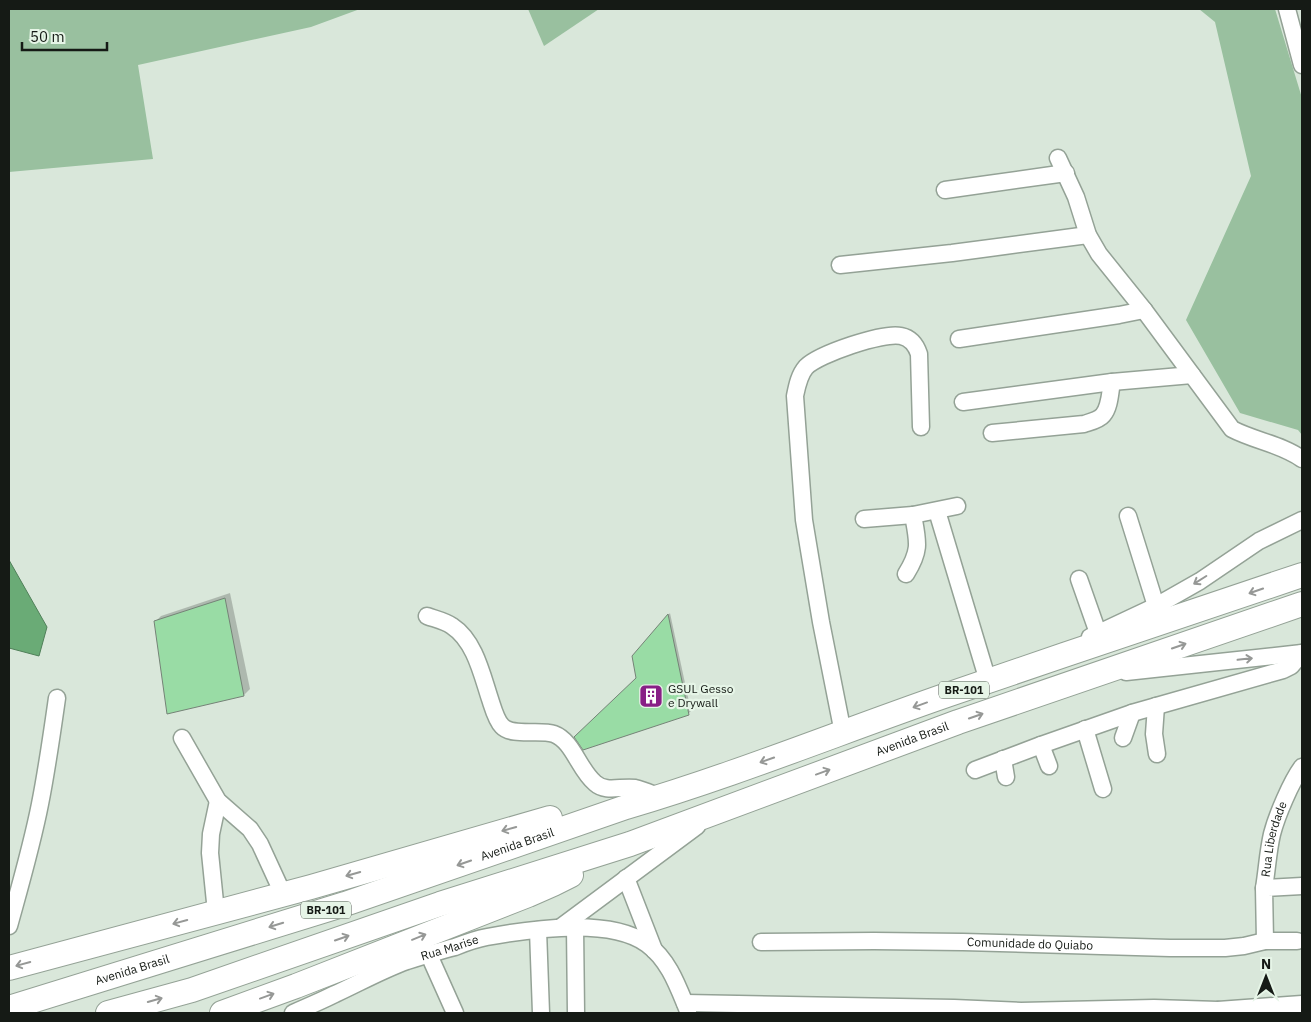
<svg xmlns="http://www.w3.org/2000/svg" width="1311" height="1022" viewBox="0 0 1311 1022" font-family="'IBM Plex Sans',sans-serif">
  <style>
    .green { fill: #99c09f }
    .water { fill: #6aab76; stroke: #508059 }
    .shadow { fill: #0003 }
    .building { fill: #99dca5; stroke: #758377 }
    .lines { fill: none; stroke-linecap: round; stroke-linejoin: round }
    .minor-casing { stroke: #94a296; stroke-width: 19 }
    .highway-casing { stroke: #94a296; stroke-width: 26 }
    .minor { stroke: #fff; stroke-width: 16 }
    .highway { stroke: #fff; stroke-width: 24 }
    .oneway { stroke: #969896 }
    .labels { text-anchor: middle; stroke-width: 4.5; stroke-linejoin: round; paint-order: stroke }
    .shield { fill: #e6f5e7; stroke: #545c54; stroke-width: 1 }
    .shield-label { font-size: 11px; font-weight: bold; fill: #151a15 }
    .poi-label { font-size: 12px; fill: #151a15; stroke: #e6f5e7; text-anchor: start }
    .street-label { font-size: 12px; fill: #151a15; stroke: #e6f5e7 }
  </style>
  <rect width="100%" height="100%" fill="#d9e7da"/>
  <g class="green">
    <path d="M9,9H360L311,27L138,65L153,159L9,172Z"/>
    <path d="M528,9H599L544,46Z"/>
    <path d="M1199,9H1275L1302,98V435L1298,430L1240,413L1186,320L1251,176L1215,22Z"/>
  </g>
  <path class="water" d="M9,560L47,627L39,656L9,648Z"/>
  <g class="shadow">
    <path d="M230,593L250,689L244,695L168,712L155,622L161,616Z"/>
    <path d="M670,613L691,711L688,714L638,678L633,656Z"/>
  </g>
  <g class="building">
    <path d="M225,598L244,696L167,714L154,621Z"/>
    <path d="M668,614L689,715L583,750L574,737L636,678L632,656Z"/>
  </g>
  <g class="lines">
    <g class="minor-casing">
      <g id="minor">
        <path d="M1287,9L1302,65"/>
        <path d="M1058,158L1076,197L1088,235L1099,254L1144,310L1232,429C1255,441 1281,444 1302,459"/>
        <path d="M945,190L1066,173"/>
        <path d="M840,265L952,253L1088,235"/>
        <path d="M959,339L1119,315L1144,310"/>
        <path d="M963,402L1112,382L1192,375"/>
        <path d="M992,433L1084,424C1090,422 1099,420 1103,415C1110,407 1110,392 1112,382"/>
        <path d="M937,511L988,681"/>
        <path d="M1128,516L1156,606"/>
        <path d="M864,519L913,515L957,506"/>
        <path d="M906,574C921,550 918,542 913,515"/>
        <path d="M1079,579L1098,633"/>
        <path d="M427,616C435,619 445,621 452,626C475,641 482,675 490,699C493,708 496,720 502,726C512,737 540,729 554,734C573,741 579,770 595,783C606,793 621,786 635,788C644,790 652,794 660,797"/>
        <path d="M1090,637L1156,606L1200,581L1259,541L1302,520"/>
        <path d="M1126,672L1302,653"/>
        <path d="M1156,706L1154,734L1157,754"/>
        <path d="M1085,729L1103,789"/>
        <path d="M843,733L821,622L804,520L795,396C797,386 799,375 806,367C819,354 883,332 901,336C911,338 916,345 919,354L921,427"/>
        <path d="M182,738L218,801L250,829L260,844L283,894"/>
        <path d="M1123,738L1132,713"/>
        <path d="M1041,745L1049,766"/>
        <path d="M1003,759L1006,777"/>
        <path d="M975,770L1041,745L1132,713L1283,670L1291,666L1302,653"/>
        <path d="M626,878L654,950"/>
        <path id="s1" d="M1264,888C1267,870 1268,851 1272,834C1277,815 1291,782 1302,767"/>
        <path d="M216,912L210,853L211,834L218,801"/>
        <path d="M9,926C20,886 32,845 40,804C47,769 52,733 57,698"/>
        <path d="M561,927L697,826"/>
        <path d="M575,927L576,1013"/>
        <path d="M538,930L541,1013"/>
        <path d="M1265,941L1264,888L1302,886"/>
        <path id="s2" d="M761,942L874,941L963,942L1170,948H1225L1244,946L1265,941H1297"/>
        <path d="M429,955L455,1013"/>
        <path d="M685,1003L954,1008L1021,1011L1154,1008L1218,1010L1219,1013"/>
        <path d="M1218,1010L1302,1004"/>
        <path id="s3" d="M293,1013C307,1007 321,1001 335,994C359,983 382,970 407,961C423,956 439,951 455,947C465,943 476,939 487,937C531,929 610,917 647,944C669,960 678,987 688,1011"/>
      </g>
    </g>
    <g class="highway-casing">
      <g id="highway">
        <path d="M9,968L311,887L550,818"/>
        <path id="s4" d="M9,1008L345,904L626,807C735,775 840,732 947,695C1065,654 1184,615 1302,575"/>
        <path id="s5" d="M108,1013L192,990L440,904L630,844L958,722L1302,604"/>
        <path d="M222,1013L296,986L528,895L553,884L571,875"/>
      </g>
    </g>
    <use href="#minor" class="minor"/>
    <use href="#highway" class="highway"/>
  </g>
  <defs><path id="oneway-shaft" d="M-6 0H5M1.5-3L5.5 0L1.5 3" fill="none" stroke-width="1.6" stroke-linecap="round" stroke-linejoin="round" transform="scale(1.25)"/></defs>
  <g class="oneway">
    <use href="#oneway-shaft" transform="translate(1200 580) rotate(148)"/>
    <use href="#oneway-shaft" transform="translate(1256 591) rotate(161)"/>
    <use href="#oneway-shaft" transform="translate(1179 646) rotate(-19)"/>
    <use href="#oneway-shaft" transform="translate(1245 659) rotate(-6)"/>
    <use href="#oneway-shaft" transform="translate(920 705) rotate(160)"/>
    <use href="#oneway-shaft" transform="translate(976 716) rotate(-19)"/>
    <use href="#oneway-shaft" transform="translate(767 760) rotate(161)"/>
    <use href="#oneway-shaft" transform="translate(823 772) rotate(-20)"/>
    <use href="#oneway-shaft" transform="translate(509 829) rotate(164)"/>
    <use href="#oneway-shaft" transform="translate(464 863) rotate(161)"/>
    <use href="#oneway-shaft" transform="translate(353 874) rotate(164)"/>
    <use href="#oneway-shaft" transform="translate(180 922) rotate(165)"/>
    <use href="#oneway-shaft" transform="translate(276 925) rotate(163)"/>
    <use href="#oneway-shaft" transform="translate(419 937) rotate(-22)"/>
    <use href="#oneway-shaft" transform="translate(342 938) rotate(-19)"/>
    <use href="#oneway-shaft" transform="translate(23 964) rotate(165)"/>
    <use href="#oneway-shaft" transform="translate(267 996) rotate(-20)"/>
    <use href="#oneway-shaft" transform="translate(155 1000) rotate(-16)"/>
  </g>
  <defs>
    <g id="building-square" transform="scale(1.25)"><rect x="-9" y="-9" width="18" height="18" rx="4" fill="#881f86" stroke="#e6f5e7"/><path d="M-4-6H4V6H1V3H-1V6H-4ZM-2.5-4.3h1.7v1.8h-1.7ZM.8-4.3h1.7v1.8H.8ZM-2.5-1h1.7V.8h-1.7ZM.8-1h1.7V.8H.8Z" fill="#fff"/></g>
  </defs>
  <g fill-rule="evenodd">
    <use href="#building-square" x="651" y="696"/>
  </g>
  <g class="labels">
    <g class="shield">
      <rect x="939" y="681.5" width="50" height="17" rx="4"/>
      <rect x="301" y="901.5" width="50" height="17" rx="4"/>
    </g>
    <g class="shield-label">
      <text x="964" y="694">BR-101</text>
      <text x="326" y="914">BR-101</text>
    </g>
    <g class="poi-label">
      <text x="668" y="693">GSUL Gesso<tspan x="668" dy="14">e Drywall</tspan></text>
    </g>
    <g class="street-label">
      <text dy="4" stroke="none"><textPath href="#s5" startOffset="850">Avenida Brasil</textPath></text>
      <text dy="4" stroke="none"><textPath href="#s1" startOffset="50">Rua Liberdade</textPath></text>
      <text dy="4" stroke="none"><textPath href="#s4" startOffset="534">Avenida Brasil</textPath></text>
      <text dy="4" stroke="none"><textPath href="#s2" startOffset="269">Comunidade do Quiabo</textPath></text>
      <text dy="4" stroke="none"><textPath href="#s3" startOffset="170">Rua Marise</textPath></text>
      <text dy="4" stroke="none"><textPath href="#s4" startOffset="129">Avenida Brasil</textPath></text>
    </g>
  </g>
  <rect width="1311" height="1022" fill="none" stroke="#151a15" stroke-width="20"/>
  <g transform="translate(1266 977)" stroke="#e6f5e7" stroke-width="4" paint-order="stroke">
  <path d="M0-4L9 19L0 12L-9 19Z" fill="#151a15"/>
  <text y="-8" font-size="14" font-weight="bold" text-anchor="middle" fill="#151a15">N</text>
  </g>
  <path d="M22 42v8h85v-8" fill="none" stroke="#151a15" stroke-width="2.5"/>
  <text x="30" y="42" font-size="15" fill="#151a15" stroke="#e6f5e7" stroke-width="4" paint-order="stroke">50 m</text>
</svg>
